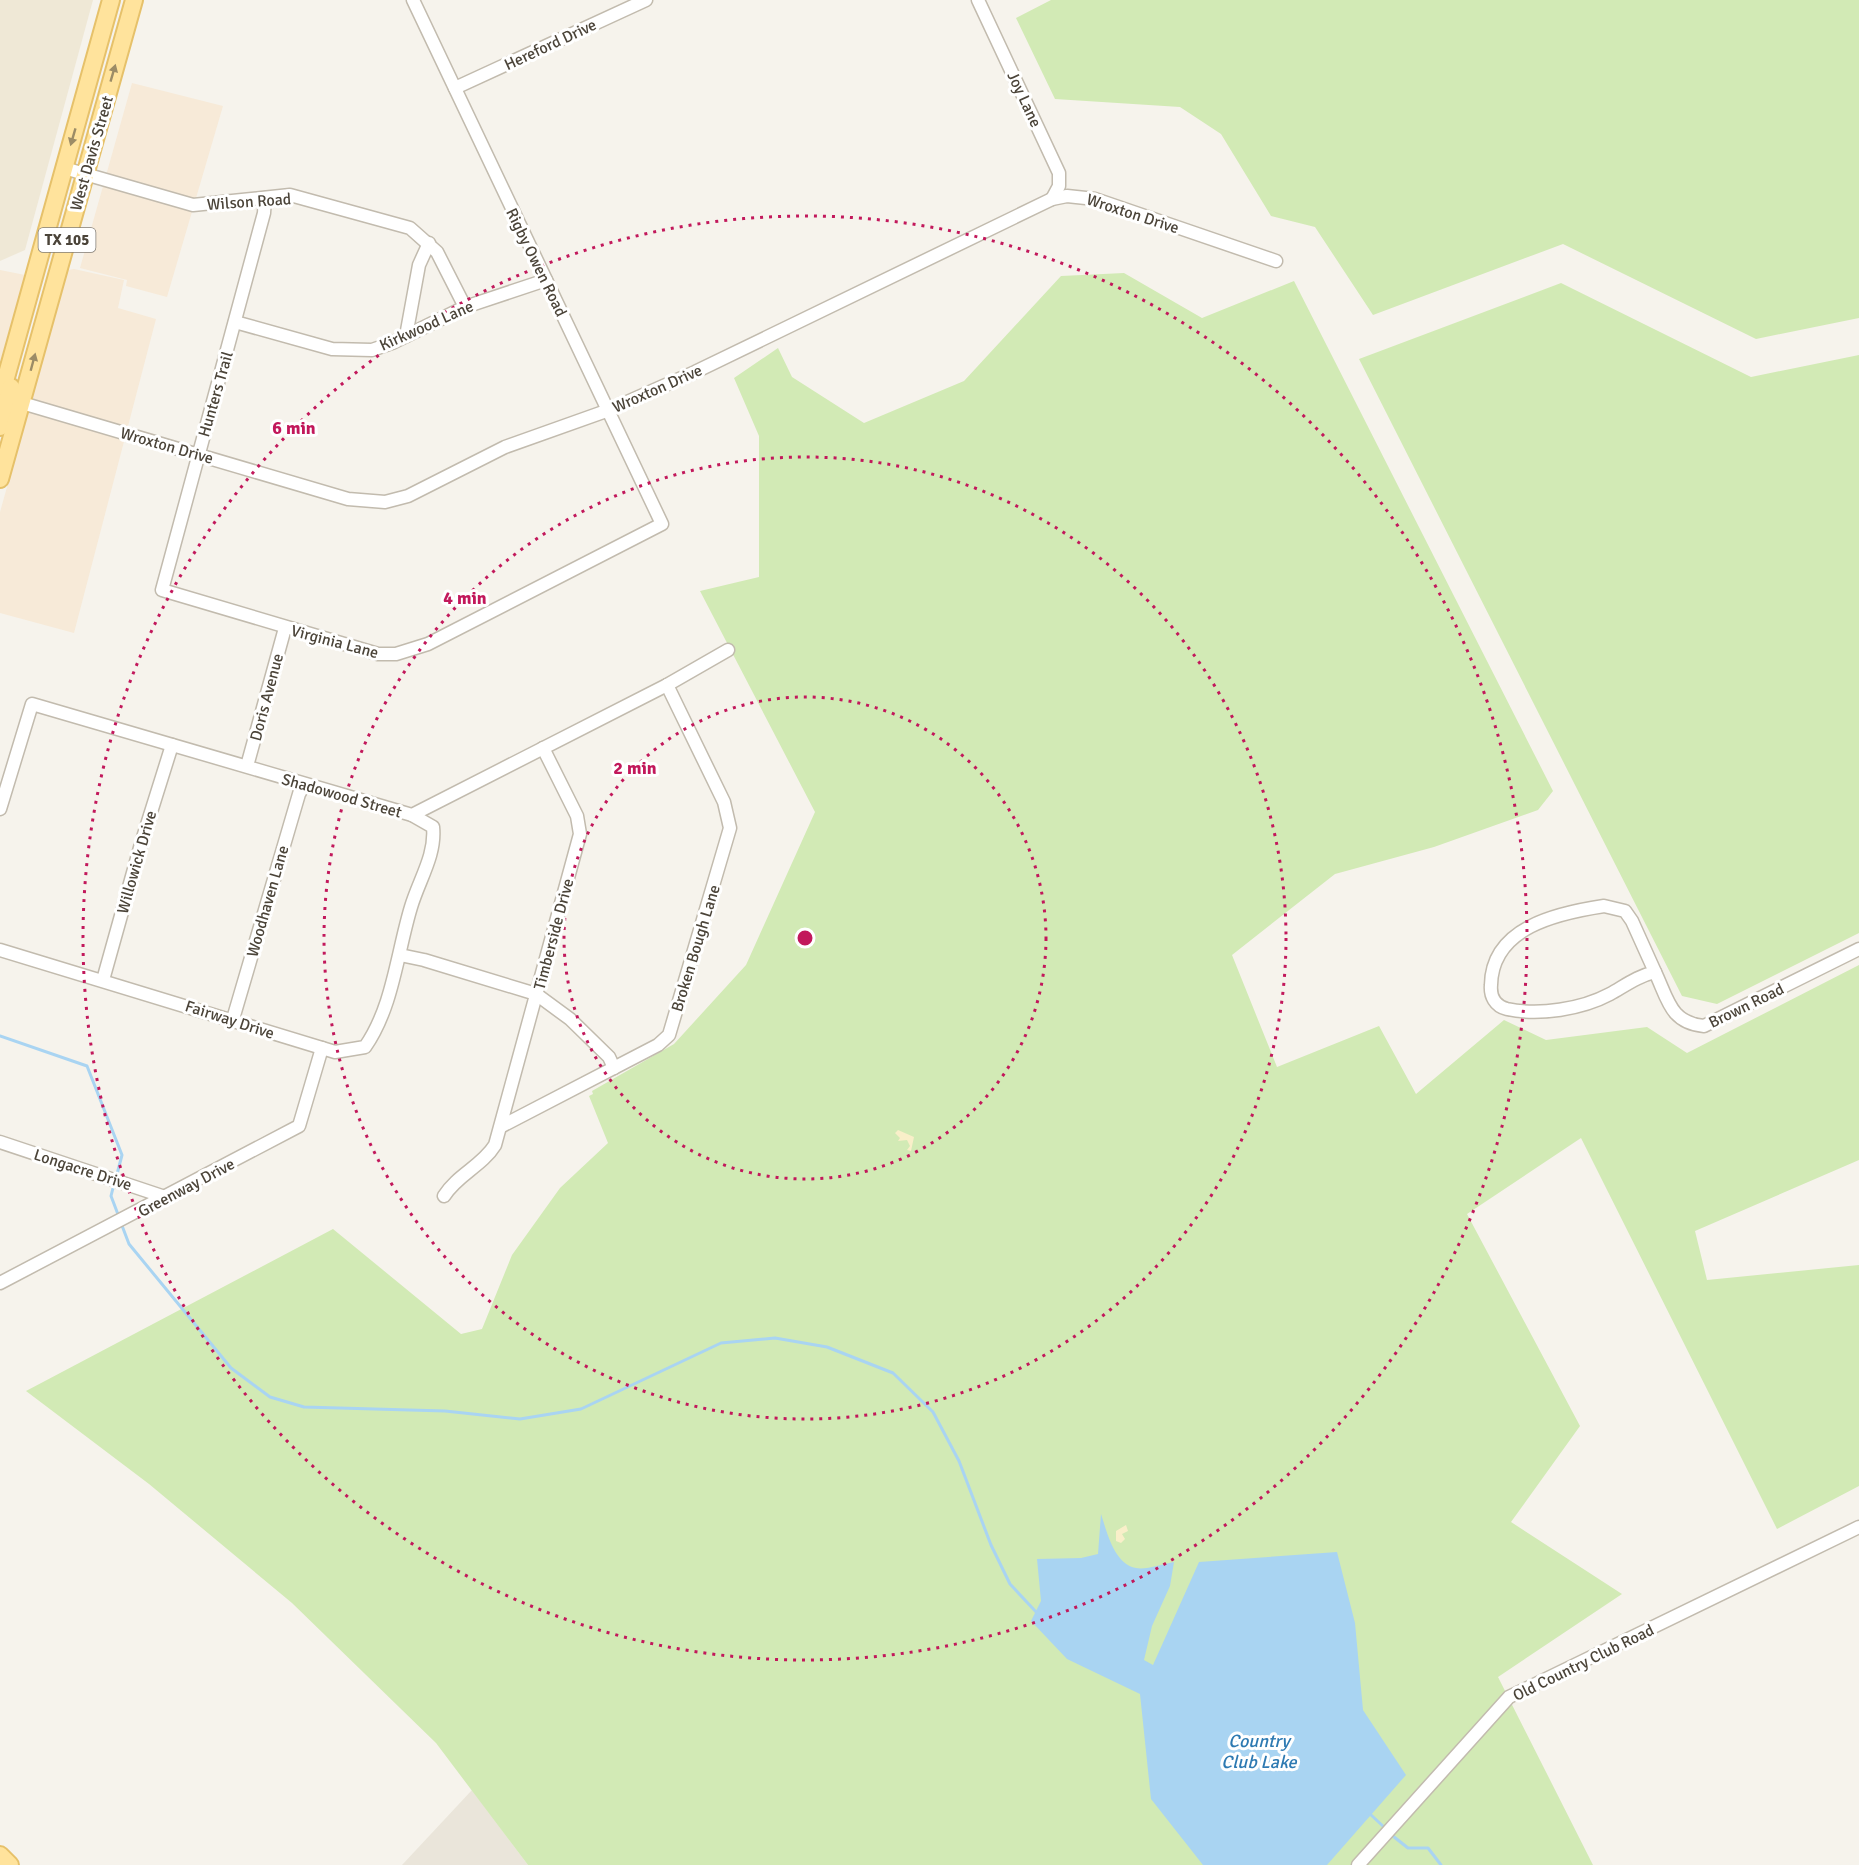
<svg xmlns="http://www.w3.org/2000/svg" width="1859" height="1865" viewBox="0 0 1859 1865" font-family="Signika,sans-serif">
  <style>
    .residential { fill: #eae5da }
    .commercial { fill: #f7ead8 }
    .education { fill: #efe8d6 }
    .green { fill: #d2eab5 }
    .sand { fill: #f9efc9 }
    .water { fill: #a9d4f2 }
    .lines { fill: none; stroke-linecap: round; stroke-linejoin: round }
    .stream { stroke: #a9d4f2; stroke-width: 3 }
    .minor-casing { stroke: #c2bbae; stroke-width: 15 }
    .major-casing { stroke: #e6c16a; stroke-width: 20 }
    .minor { stroke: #fff; stroke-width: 12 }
    .major { stroke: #ffe39c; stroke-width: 16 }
    .oneway { fill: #9c8c66 }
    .ring { fill: none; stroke: #c2185b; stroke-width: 3; stroke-dasharray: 3 6 }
    .labels { text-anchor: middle; stroke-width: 6; stroke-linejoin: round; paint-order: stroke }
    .shield { fill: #fff; stroke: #817c74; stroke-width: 1.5 }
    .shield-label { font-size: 15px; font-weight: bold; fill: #4b4439 }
    .street-label { font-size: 16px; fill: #4b4439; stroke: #fff }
    .water-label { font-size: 18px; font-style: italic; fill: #2e7ab2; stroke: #fff }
    .centre { fill: #c2185b; stroke: #fff; stroke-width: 3 }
    .ring-label { font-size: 18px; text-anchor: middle; font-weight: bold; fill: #c2185b; stroke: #fff; stroke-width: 6; stroke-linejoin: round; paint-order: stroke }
  </style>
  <rect width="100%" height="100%" fill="#f6f3ec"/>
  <path class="residential" d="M472,1790L528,1865H402Z"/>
  <g class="commercial">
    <path d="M132,83L223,106L167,297L126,286L127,280L80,268Z"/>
    <path d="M74,269L124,280L118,308L156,319L74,633L0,613V512L68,270Z"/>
    <path d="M0,270L25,275L0,362Z"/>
  </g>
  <path class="education" d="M0,0H93L25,250L0,261Z"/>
  <g class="green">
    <path d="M1051,0H1859V318L1756,339L1563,244L1373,315L1315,227L1271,216L1221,134L1180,107L1055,99L1016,18Z"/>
    <path d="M1124,273L1202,318L1294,281L1553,791L1538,810L1434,847L1335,874L1232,955L1277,1067L1379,1026L1416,1094L1504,1020L1546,1040L1647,1027L1687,1053L1859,965V1160L1695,1231L1707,1280L1859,1265V1486L1777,1529L1581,1138L1467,1214L1580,1426L1511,1522L1622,1594L1498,1677L1593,1865H528L436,1743L292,1603L149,1484L26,1391L333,1229L461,1334L482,1329L512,1255L560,1188L608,1143L589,1096L593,1094L592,1091L674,1044L746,965L815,812L700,591L759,577V436L734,378L778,348L792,377L864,423L964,381L1061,276Z"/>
    <path d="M1561,283L1751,377L1859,355V933L1717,1004L1682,996L1359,359Z"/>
  </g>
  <g class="sand">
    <path d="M898,1130L914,1137L911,1151L907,1150L910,1146L907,1140L898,1141L900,1138L895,1133Z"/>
    <path d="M1126,1525L1128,1531L1122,1534L1125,1539L1121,1543L1116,1541V1531Z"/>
  </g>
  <path class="water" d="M1101,1514C1107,1532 1114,1564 1136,1568C1146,1570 1163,1564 1174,1562L1170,1586L1152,1626L1144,1660L1153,1665L1199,1562L1337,1552L1355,1623L1363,1710L1406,1775L1327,1865H1203L1151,1799L1140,1694L1067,1659L1031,1621L1041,1601L1037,1559L1081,1558L1098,1554Z"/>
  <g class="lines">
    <g class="stream">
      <path d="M0,1036L87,1066L122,1155L116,1178"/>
      <path d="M114,1184L111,1196L119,1217"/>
      <path d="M121,1223L129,1244L231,1368L270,1397L304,1407L445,1411L520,1419L581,1409L721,1343L775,1338L827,1347L893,1373L933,1412L959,1461L991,1545L1010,1584L1038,1614"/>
      <path d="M1370,1814L1385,1828"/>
      <path d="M1389,1833L1408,1848H1428L1441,1865"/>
    </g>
    <g class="minor-casing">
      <g id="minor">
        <path d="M978,0L1059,173V186L1052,199"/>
        <path d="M455,88L646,0"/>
        <path d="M64,168L193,205L290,195L410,228L437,252L465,307"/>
        <path d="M265,198L264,213L162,590L378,654H396L428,644L662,524L413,0"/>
        <path d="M235,322L332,349L372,350L392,343L465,307L546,280"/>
        <path d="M406,336L419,265L429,243"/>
        <path d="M22,403L348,499L385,502L408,496L505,447L609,410L695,372L1052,199L1067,196L1095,199L1276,261"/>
        <path d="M247,766L285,628"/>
        <path d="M0,809L32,704L412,815L667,685L728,650"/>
        <path d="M1604,906L1625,911L1632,921L1655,972C1638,976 1626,985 1610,994C1582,1009 1539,1016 1507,1009C1495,1006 1490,996 1491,985C1492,927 1558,913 1604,906Z"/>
        <path d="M0,950L335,1052L365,1047C393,1007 397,953 411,907C419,880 436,855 433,827L412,815"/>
        <path d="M400,955L424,960L536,994L570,1019L609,1057L614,1068"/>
        <path d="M1655,972C1668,999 1670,1023 1704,1026L1859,949"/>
        <path d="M103,980L141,844L172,745"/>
        <path d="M233,1019L299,794L304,785"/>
        <path d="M502,1126L658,1045L669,1035L730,828L724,802L667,685"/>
        <path d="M0,1142L165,1197"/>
        <path d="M444,1196C457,1175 482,1166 495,1145L580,834L577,816L543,748"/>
        <path d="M0,1283L299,1126L322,1048"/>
        <path d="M1358,1865L1509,1697L1859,1527"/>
      </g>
    </g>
    <g class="major-casing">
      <g id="major">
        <path d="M0,399L111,0"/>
        <path d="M0,427L11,387"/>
        <path d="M0,479L134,0"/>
        <path d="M0,1855L10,1865"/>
      </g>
    </g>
    <use href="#minor" class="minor"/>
    <use href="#major" class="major"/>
  </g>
  <defs><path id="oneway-solid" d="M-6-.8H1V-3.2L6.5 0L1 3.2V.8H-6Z" transform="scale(1.5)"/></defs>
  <g class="oneway">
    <use href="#oneway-solid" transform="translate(113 73) rotate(-74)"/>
    <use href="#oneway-solid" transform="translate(73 137) rotate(106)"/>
    <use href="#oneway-solid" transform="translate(33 362) rotate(-75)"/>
  </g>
  <g class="ring">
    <circle cx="805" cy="938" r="241"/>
    <circle cx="805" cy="938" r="481"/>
    <circle cx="805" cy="938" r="722"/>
  </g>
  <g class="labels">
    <rect class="shield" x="38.5" y="228" width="57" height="24" rx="4.5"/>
    <g class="shield-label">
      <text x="67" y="245">TX 105</text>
    </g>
    <g class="street-label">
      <text transform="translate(550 44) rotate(-25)" y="6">Hereford Drive</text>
      <text transform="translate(1025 99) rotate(65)" y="6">Joy Lane</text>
      <text transform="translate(91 153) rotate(-74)" y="6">West Davis Street</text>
      <text transform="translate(249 201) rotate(-4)" y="6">Wilson Road</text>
      <text transform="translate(1133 213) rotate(18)" y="6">Wroxton Drive</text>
      <text transform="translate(537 262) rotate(64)" y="6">Rigby Owen Road</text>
      <text transform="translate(426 325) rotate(-24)" y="6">Kirkwood Lane</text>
      <text transform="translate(657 388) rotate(-24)" y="6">Wroxton Drive</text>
      <text transform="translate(215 394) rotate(-74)" y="6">Hunters Trail</text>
      <text transform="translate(167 445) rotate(16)" y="6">Wroxton Drive</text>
      <text transform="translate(335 641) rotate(15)" y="6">Virginia Lane</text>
      <text transform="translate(266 697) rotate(-75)" y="6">Doris Avenue</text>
      <text transform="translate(342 795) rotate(16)" y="6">Shadowood Street</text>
      <text transform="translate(136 862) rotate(-74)" y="6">Willowick Drive</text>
      <text transform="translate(267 901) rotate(-74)" y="6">Woodhaven Lane</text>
      <text transform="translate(553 934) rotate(-75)" y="6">Timberside Drive</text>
      <text transform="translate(695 948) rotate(-73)" y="6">Broken Bough Lane</text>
      <text transform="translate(1746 1005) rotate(-26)" y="6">Brown Road</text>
      <text transform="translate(230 1019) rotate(18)" y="6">Fairway Drive</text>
      <text transform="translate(83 1169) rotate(18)" y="6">Longacre Drive</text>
      <text transform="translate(186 1187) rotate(-28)" y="6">Greenway Drive</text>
      <text transform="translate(1583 1662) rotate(-26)" y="6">Old Country Club Road</text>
    </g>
    <g class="water-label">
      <text x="1259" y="1747">Country<tspan x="1259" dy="21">Club Lake</tspan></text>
    </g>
  </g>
  <circle cx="805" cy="938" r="9" class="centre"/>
  <g class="ring-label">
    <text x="294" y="434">6 min</text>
    <text x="465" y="604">4 min</text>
    <text x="635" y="774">2 min</text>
  </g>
</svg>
